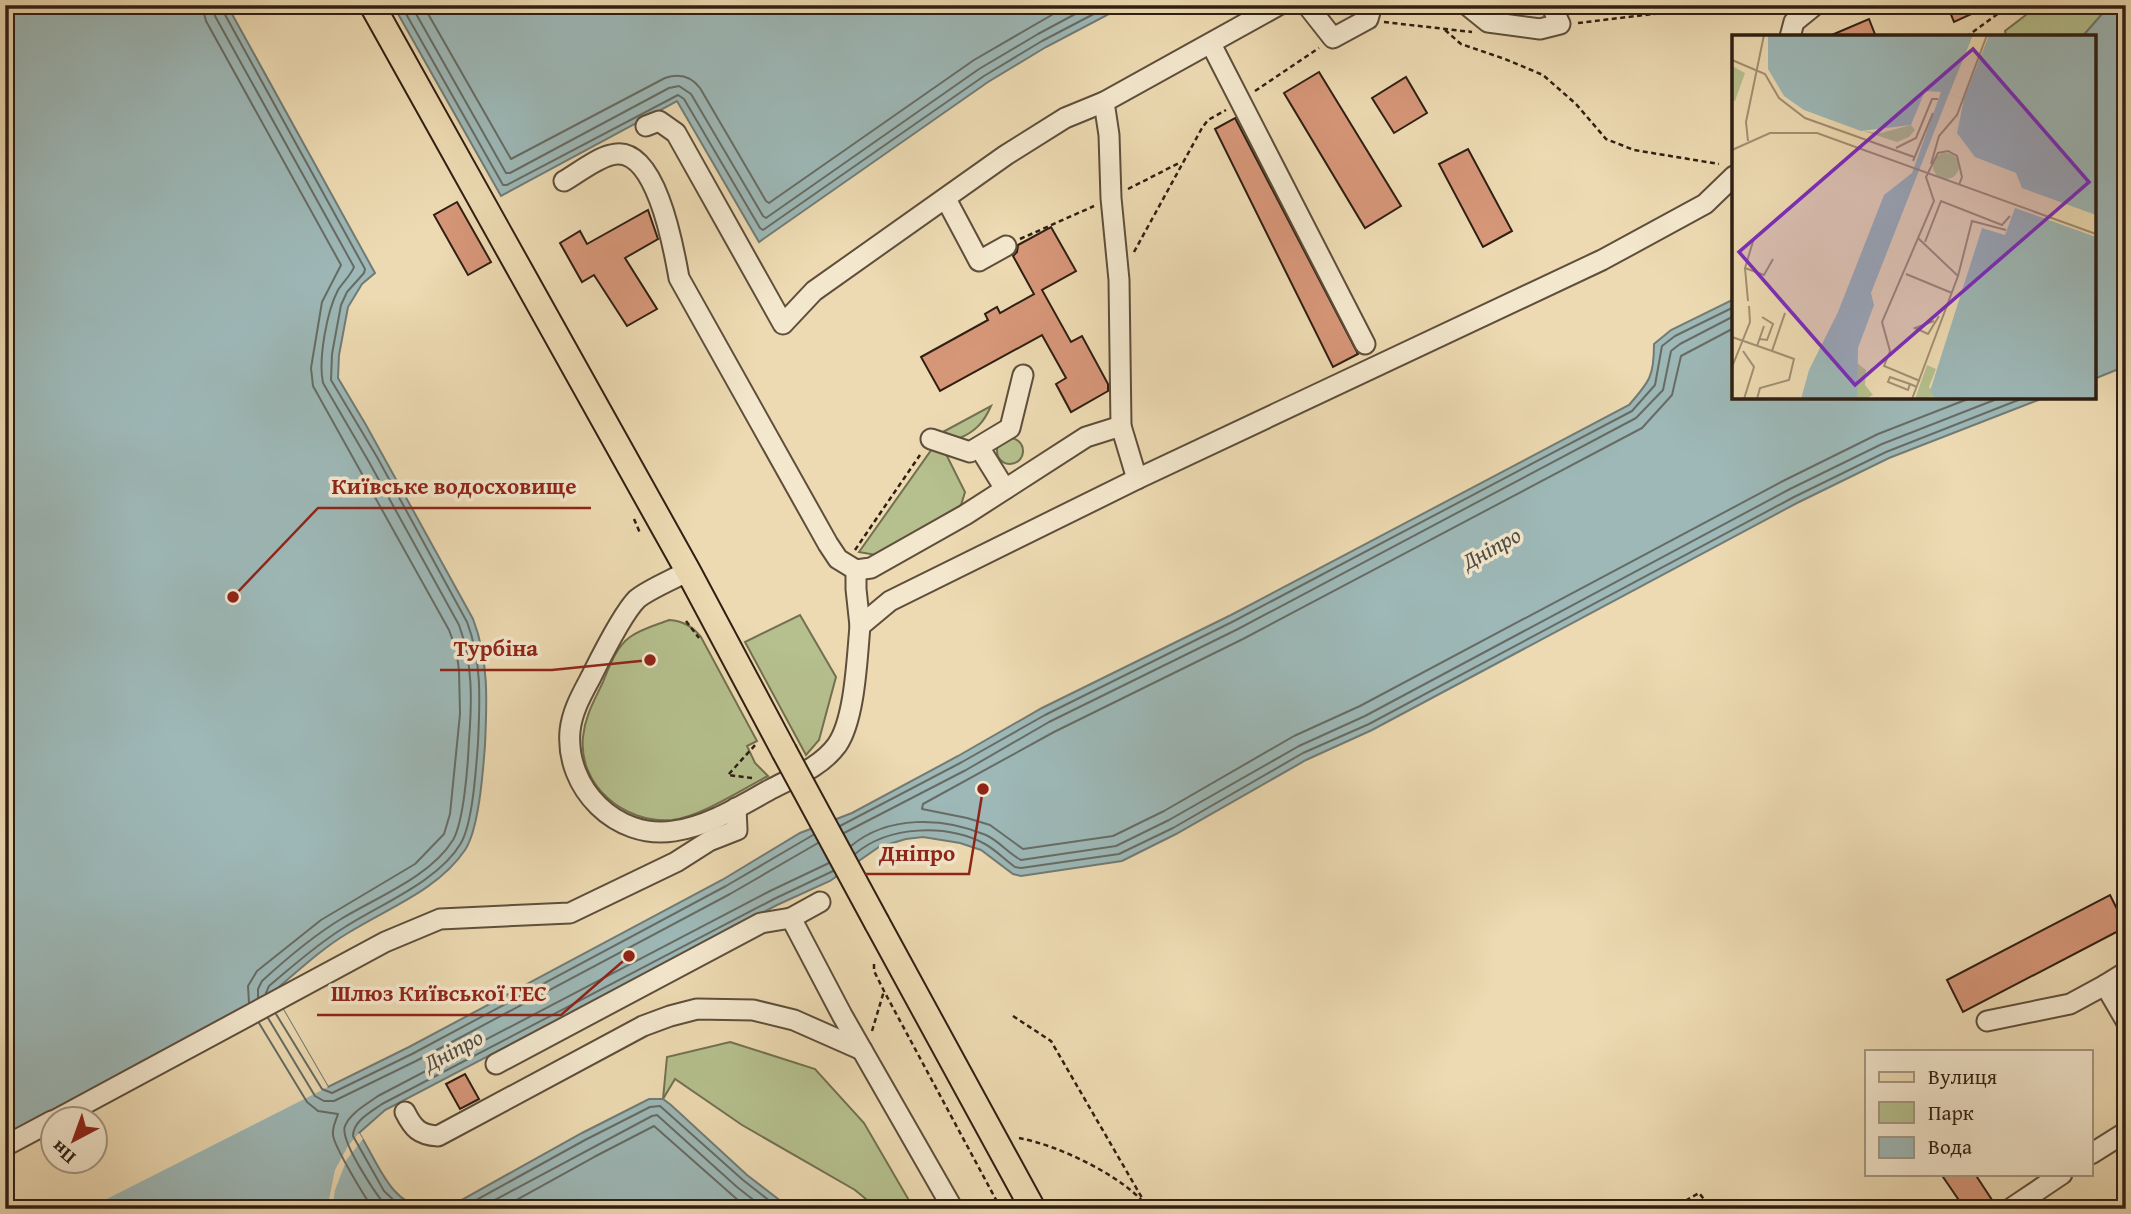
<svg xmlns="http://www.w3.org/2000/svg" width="2131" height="1214" viewBox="0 0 2131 1214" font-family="'Gentium Book Plus',serif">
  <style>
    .green { fill: #b5c08e; stroke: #727050; stroke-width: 2 }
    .water { fill: #9db8b7; stroke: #717b75; stroke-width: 2; fill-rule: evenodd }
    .pier { fill: #eddab2; fill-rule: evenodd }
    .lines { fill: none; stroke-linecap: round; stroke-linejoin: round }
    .shore { stroke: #666c65; stroke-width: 2 }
    .building { fill: #d69678; stroke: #2f1f13; stroke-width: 2 }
    .minor-casing { stroke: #5e4e3b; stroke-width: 23 }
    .major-casing { stroke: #2f1f13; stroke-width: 28 }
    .path { stroke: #2f1f13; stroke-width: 2.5; stroke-dasharray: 5 3.5; stroke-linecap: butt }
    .minor { stroke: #f3e7cd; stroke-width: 19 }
    .major { stroke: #eddab2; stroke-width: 24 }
    .major-bridge-casing { stroke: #2f1f13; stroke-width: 28; stroke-linecap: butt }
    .major-bridge { stroke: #eddab2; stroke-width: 24 }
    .labels { text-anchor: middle; stroke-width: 7; stroke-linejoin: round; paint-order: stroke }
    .water-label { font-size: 23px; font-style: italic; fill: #504d44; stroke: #f3e7cd }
    .inset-road { fill: none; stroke: #a18f72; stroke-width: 2 }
    .view { fill: #7b2cbf; fill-opacity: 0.15; stroke: #7b2cbf; stroke-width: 3.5 }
    .inset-edge { fill: none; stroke: #2f1f13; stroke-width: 3.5 }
    .leader { fill: none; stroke: #8f2418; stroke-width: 2.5 }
    .callout-dot { fill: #8f2418; stroke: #f3e7cd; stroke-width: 2.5 }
    .callout-label { font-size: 23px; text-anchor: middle; font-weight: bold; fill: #8f2418; stroke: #f3e7cd; stroke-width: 7; stroke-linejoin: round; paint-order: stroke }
  </style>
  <rect width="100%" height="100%" fill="#eddab2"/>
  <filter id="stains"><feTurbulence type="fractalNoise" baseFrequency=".00286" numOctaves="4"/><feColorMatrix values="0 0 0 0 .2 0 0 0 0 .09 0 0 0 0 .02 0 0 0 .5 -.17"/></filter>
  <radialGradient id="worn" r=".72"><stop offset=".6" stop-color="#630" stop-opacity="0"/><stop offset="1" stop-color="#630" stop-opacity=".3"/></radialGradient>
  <g class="green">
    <path d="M2039,5H2110L2082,37H2006L2005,31Z"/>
    <path d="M991,406C984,422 976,431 960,438L941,433Z"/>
    <circle cx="1010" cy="451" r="13"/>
    <path d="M932,449L943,452L947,456L965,492L961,505L876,555L859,552Z"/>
    <path d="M800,615L836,677L819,740L806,755L745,642Z"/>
    <path d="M669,620C683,621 692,626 701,637L757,741L747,746L755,763L768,776C743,789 700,817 672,820C624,824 578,785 583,737C585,716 594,701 603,682C609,667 616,647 630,637C641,629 656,625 669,620Z"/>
    <path d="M730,1042L815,1069L864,1123L914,1209H878L855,1190L742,1125L675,1079L663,1099L667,1057Z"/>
  </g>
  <g class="water">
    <path d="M5,5H227L375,273L362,284L348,307L339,355L338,378L366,425L473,619C489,660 487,702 485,745C483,771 479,829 465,850C438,890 388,908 348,933C321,949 297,972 273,992L328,1087L409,1047L722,880L800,833L852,813L958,756L1042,708L1231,615L1629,405C1650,381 1654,376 1654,344L1671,330L1734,299V397H2046L1889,458L1797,503L1372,730L1306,760L1176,834L1122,861L1021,876L1013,874L981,850L960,843L923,837L906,839L879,847L830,881L777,905L385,1110L359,1133C378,1162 389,1203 427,1209H5ZM52,1120H94V1162H52Z"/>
    <path d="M393,5H1126L1046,47L988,82L759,242L677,101L501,196Z"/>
    <path d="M2110,5H2126V366L2094,379V37H2082Z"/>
    <path d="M649,1099H663L671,1105L747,1175L791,1209H436L456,1203L582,1133Z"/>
  </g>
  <g class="pier">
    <path d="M273,992L328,1087L87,1209H5V1135ZM52,1120H94V1162H52Z"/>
    <path d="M359,1133L363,1139L347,1159L335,1190L332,1209H327L335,1170L348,1146Z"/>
  </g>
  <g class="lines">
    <g class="shore">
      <path d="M202,5L206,21L341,265L322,302L311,368L313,386L449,630L456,649L459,670L460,714L450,814L444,834L415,864L321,920L257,971L248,986L249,1003"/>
      <path d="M213,5L215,16L354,267C351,275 343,282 338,290C327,311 318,359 323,383L369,462L459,625C473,663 472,701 469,740C468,764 464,821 453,840C430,877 377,897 341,919C313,936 286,959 262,981L258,989V998"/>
      <path d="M222,5L223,11L365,269L364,273L347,292L341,305L332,354L331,380L377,457L467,622C482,661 480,701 478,743C476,768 473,822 461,843C439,881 381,904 345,927C317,944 293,966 269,986L266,993"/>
      <path d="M401,5L503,185H507L678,95L684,99L760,228L763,230L984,76L1042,41L1111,5"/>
      <path d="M411,5L506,173H510L669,88L679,86L691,94L763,216L766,218L979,69L1038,34L1092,5"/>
      <path d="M423,5L511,159L665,78C679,73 691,76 700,88L766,201L769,203L974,60L1069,5"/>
      <path d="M1734,328L1681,356L1672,395L1642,428L1243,639L1054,732L923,804L922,809L967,818L990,825L1023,849L1113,836L1164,811L1294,736L1360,706L1785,480L1878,434L1973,397"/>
      <path d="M840,826L962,762L1045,715L1234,621L1632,411L1655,385L1662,346L1675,336L1734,307"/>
      <path d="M844,833L966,770L1049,722L1238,629L1636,418L1663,390L1671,351L1680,344L1734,316"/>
      <path d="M851,846C888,815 943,817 986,835C999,841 1008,853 1021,860L1116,846L1169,820L1299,746L1365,716L1790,489L1882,444L2002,397"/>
      <path d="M855,854C889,825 947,824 985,844C996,850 1005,860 1015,867L1021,868L1119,854L1173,828L1303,753L1369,724L1794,497L1886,452L2026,397"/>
      <path d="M276,1014L322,1089L332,1093L412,1054L726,886L813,835"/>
      <path d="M268,1018L315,1096L324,1101H334L416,1061L730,894L818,843"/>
      <path d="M259,1023L307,1102L318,1111L338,1114C336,1121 332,1127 333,1135C334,1146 366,1200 374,1209"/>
      <path d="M389,1209C378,1198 339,1140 345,1126C350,1113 367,1104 378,1096L770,891L829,863"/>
      <path d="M403,1209L384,1191L353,1136C353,1121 371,1112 382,1104L774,899L833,871"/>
      <path d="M460,1209L585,1140L650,1107L660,1106L743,1180L780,1209"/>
      <path d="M478,1209L652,1116L657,1115L737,1187L765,1209"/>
      <path d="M500,1209L594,1157L654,1126L748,1209"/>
    </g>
  </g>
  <g class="building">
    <path d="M1947,5H1991L1954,22Z"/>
    <path d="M1869,19L1876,37H1827Z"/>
    <path d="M1319,72L1401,206L1365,228L1284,93Z"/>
    <path d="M1406,77L1427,113L1394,133L1372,98Z"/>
    <path d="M1235,118L1358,354L1333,367L1215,129Z"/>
    <path d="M1468,149L1512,231L1483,247L1439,164Z"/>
    <path d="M457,202L491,262L468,275L434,215Z"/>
    <path d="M648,210L658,239L625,258L657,309L627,326L594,275L582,282L560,243L580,231L587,244Z"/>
    <path d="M1051,227L1076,271L1042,290L1071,342L1082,336L1108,384V391L1071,412L1056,384L1066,378L1042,335L940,391L921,357L988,320L985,314L997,307L1000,313L1034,294L1013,256L1017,252L1018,245Z"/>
    <path d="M2110,895L2126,927L1963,1012L1947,980Z"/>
    <path d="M465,1074L479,1099L460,1109L446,1084Z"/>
    <path d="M1941,1174H1975L1998,1209H1965Z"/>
  </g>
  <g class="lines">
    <g class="minor-casing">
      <g id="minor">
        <path d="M1307,5L1333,38L1368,19L1372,5"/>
        <path d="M1467,5L1488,22L1540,29L1560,24L1551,5"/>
        <path d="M1790,37L1794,22L1815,5"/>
        <path d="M1211,44L1365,344"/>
        <path d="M646,126L659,121L676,133L783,324L814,291L1006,155L1065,118L1104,102"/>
        <path d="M564,181C578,173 595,159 611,155C656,142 674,250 679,278L828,544L838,559L856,570L871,568L965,515L1086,437L1121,426"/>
        <path d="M946,199L979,261L1006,246"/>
        <path d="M931,439L970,452L1010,428L1023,375"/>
        <path d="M979,447L1005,489"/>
        <path d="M1137,479L1121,426L1119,280L1111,198L1109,135L1104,102L1279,5"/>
        <path d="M856,570V589L860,626"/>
        <path d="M688,571C674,579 649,589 637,599C622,614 601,657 591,677C582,694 572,711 570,731C565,788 616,840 674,831C709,826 740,806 771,789C794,777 821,767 837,745C855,719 857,658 860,626L890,601L1137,479L1602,260L1705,204L1734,176"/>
        <path d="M791,918L842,1015L953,1209"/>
        <path d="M2105,985L2126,972"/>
        <path d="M1987,1021L2070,1004L2105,985L2126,1021"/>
        <path d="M496,1064L761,923L791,918L820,902"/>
        <path d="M405,1112C413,1128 419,1135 438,1136L643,1026L670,1016L697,1009L753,1010L794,1020L862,1050"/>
        <path d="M55,1120L385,942L440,919L570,913L676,862L709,841L737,830L736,808"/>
        <path d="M5,1146L52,1121"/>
        <path d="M2091,1154L2126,1132"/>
        <path d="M2010,1209L2062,1174"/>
      </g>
    </g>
    <g class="major-casing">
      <g id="major">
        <path d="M372,5L688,571L784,751"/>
        <path d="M877,923L1033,1209"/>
      </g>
    </g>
    <g class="path">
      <path d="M1384,22L1472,32"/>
      <path d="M1578,23L1728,5"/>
      <path d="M1445,30L1461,44L1505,59L1543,75L1576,104L1606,139L1634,150L1719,164"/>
      <path d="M1966,37L2010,5"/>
      <path d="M1255,91L1319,48"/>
      <path d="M1128,189L1181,162"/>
      <path d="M1020,239L1094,206"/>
      <path d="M1134,252L1202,128L1208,120L1226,110"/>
      <path d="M634,519L640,533"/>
      <path d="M855,550L920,455"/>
      <path d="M686,621L699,638"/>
      <path d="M752,778L728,775L756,744"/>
      <path d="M874,964V971L884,991L1001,1209"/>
      <path d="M1013,1016L1051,1041L1145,1203"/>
      <path d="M872,1031L884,991"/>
      <path d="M1019,1138C1058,1145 1126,1177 1149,1209"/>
      <path d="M1671,1209L1699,1193L1712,1209"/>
    </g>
    <use href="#minor" class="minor"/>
    <use href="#major" class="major"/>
    <g class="major-bridge-casing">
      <path id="major-bridge" d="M784,751L877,923"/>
    </g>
    <use href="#major-bridge" class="major-bridge"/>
  </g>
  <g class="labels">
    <g class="water-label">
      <text transform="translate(1491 548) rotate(-29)" y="8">Дніпро</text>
      <text transform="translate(453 1050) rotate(-28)" y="8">Дніпро</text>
    </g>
  </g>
  <g transform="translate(1732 35)">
    <rect width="364" height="364" fill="#eddab2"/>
    <path d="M0,31L13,38L3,66L0,65ZM179,90L183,95L177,102L165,107L131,96L149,98ZM201 131a13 13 0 1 1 26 0a13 13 0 1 1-26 0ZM125,328L134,335L133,350L141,360L133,364H125ZM195,330L204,334L197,352L205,362L183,364Z" fill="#b5c08e"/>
    <path d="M36,0H364V180L290,153L284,138L243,122L225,98L232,64L217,59L139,258L142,270L126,313L125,364H69L77,335L106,277L152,160L180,138L209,57L193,56L179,90L129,96L72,75L52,61L36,34ZM283,173L364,202V364H204L198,356L250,193L273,200Z" fill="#9db8b7"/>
    <path d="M241,0H257L232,64L217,59Z" fill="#eddab2"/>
    <path class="inset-road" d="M0,25L33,39L47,63L73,83L182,122M16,106L14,87L32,0M164,113L184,103L200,64H206M0,115L38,98H85L364,199M181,126L201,78M199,129L207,101L225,80L255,0M193,207L209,166L270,190L278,181M13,233L32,240L41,224M174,239L220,258M226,241L240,186L274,195M16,266L13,233L22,203M202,286L183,293L196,299L207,281M0,302L40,316L53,278M28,304L35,305L41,289L30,282M25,311L32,291M11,316L22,332L12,364M0,332L18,287L17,271M188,346L152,331L158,316L150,287L202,166L194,142L206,118L216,116L225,121L230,142L227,150M178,349L176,355L156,347L158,342L178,349L185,352M25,364L28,353L57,345L62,324L40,316M180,364L226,241L186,203"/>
    <path class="view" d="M241,14L357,147L123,350L7,217Z"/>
    <rect width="364" height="364" class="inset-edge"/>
  </g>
  <path class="leader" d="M233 597L318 508H591M650 660L552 670H440M983 789L969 874H865M629 956L561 1015H317"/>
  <g class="callout-dot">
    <circle cx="233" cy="597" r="7"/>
    <circle cx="650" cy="660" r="7"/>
    <circle cx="983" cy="789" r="7"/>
    <circle cx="629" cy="956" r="7"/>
  </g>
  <g class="callout-label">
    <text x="454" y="494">Київське водосховище</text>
    <text x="496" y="656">Турбіна</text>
    <text x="917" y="861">Дніпро</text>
    <text x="439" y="1001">Шлюз Київської ГЕС</text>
  </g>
  <rect width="2131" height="1214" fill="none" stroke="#eddab2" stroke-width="28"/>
  <rect x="7" y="7" width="2117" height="1200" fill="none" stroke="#2f1f13" stroke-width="3.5"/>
  <rect x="14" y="14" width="2103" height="1186" fill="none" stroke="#2f1f13" stroke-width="2"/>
  <rect x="1865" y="1050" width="228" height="126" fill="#f3e7cd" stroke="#a59783" stroke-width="2"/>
  <rect x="1879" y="1072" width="35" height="10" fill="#eddab2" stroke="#a59783" stroke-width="2"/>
  <text x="1928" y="1084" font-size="21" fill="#2f1f13">Вулиця</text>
  <rect x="1879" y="1102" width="35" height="21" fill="#b5c08e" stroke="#a59783" stroke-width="2"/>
  <text x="1928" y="1120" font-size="21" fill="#2f1f13">Парк</text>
  <rect x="1879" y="1137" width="35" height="21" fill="#9db8b7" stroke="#a59783" stroke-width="2"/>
  <text x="1928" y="1154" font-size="21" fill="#2f1f13">Вода</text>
  <g transform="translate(74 1140) rotate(221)"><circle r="33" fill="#f3e7cd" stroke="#a59783" stroke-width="2"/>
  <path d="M0-5L12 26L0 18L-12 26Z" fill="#8f2418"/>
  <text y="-10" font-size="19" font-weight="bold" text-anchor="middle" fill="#2f1f13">Пн</text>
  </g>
  <rect width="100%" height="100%" filter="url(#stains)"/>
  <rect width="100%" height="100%" fill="url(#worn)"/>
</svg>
